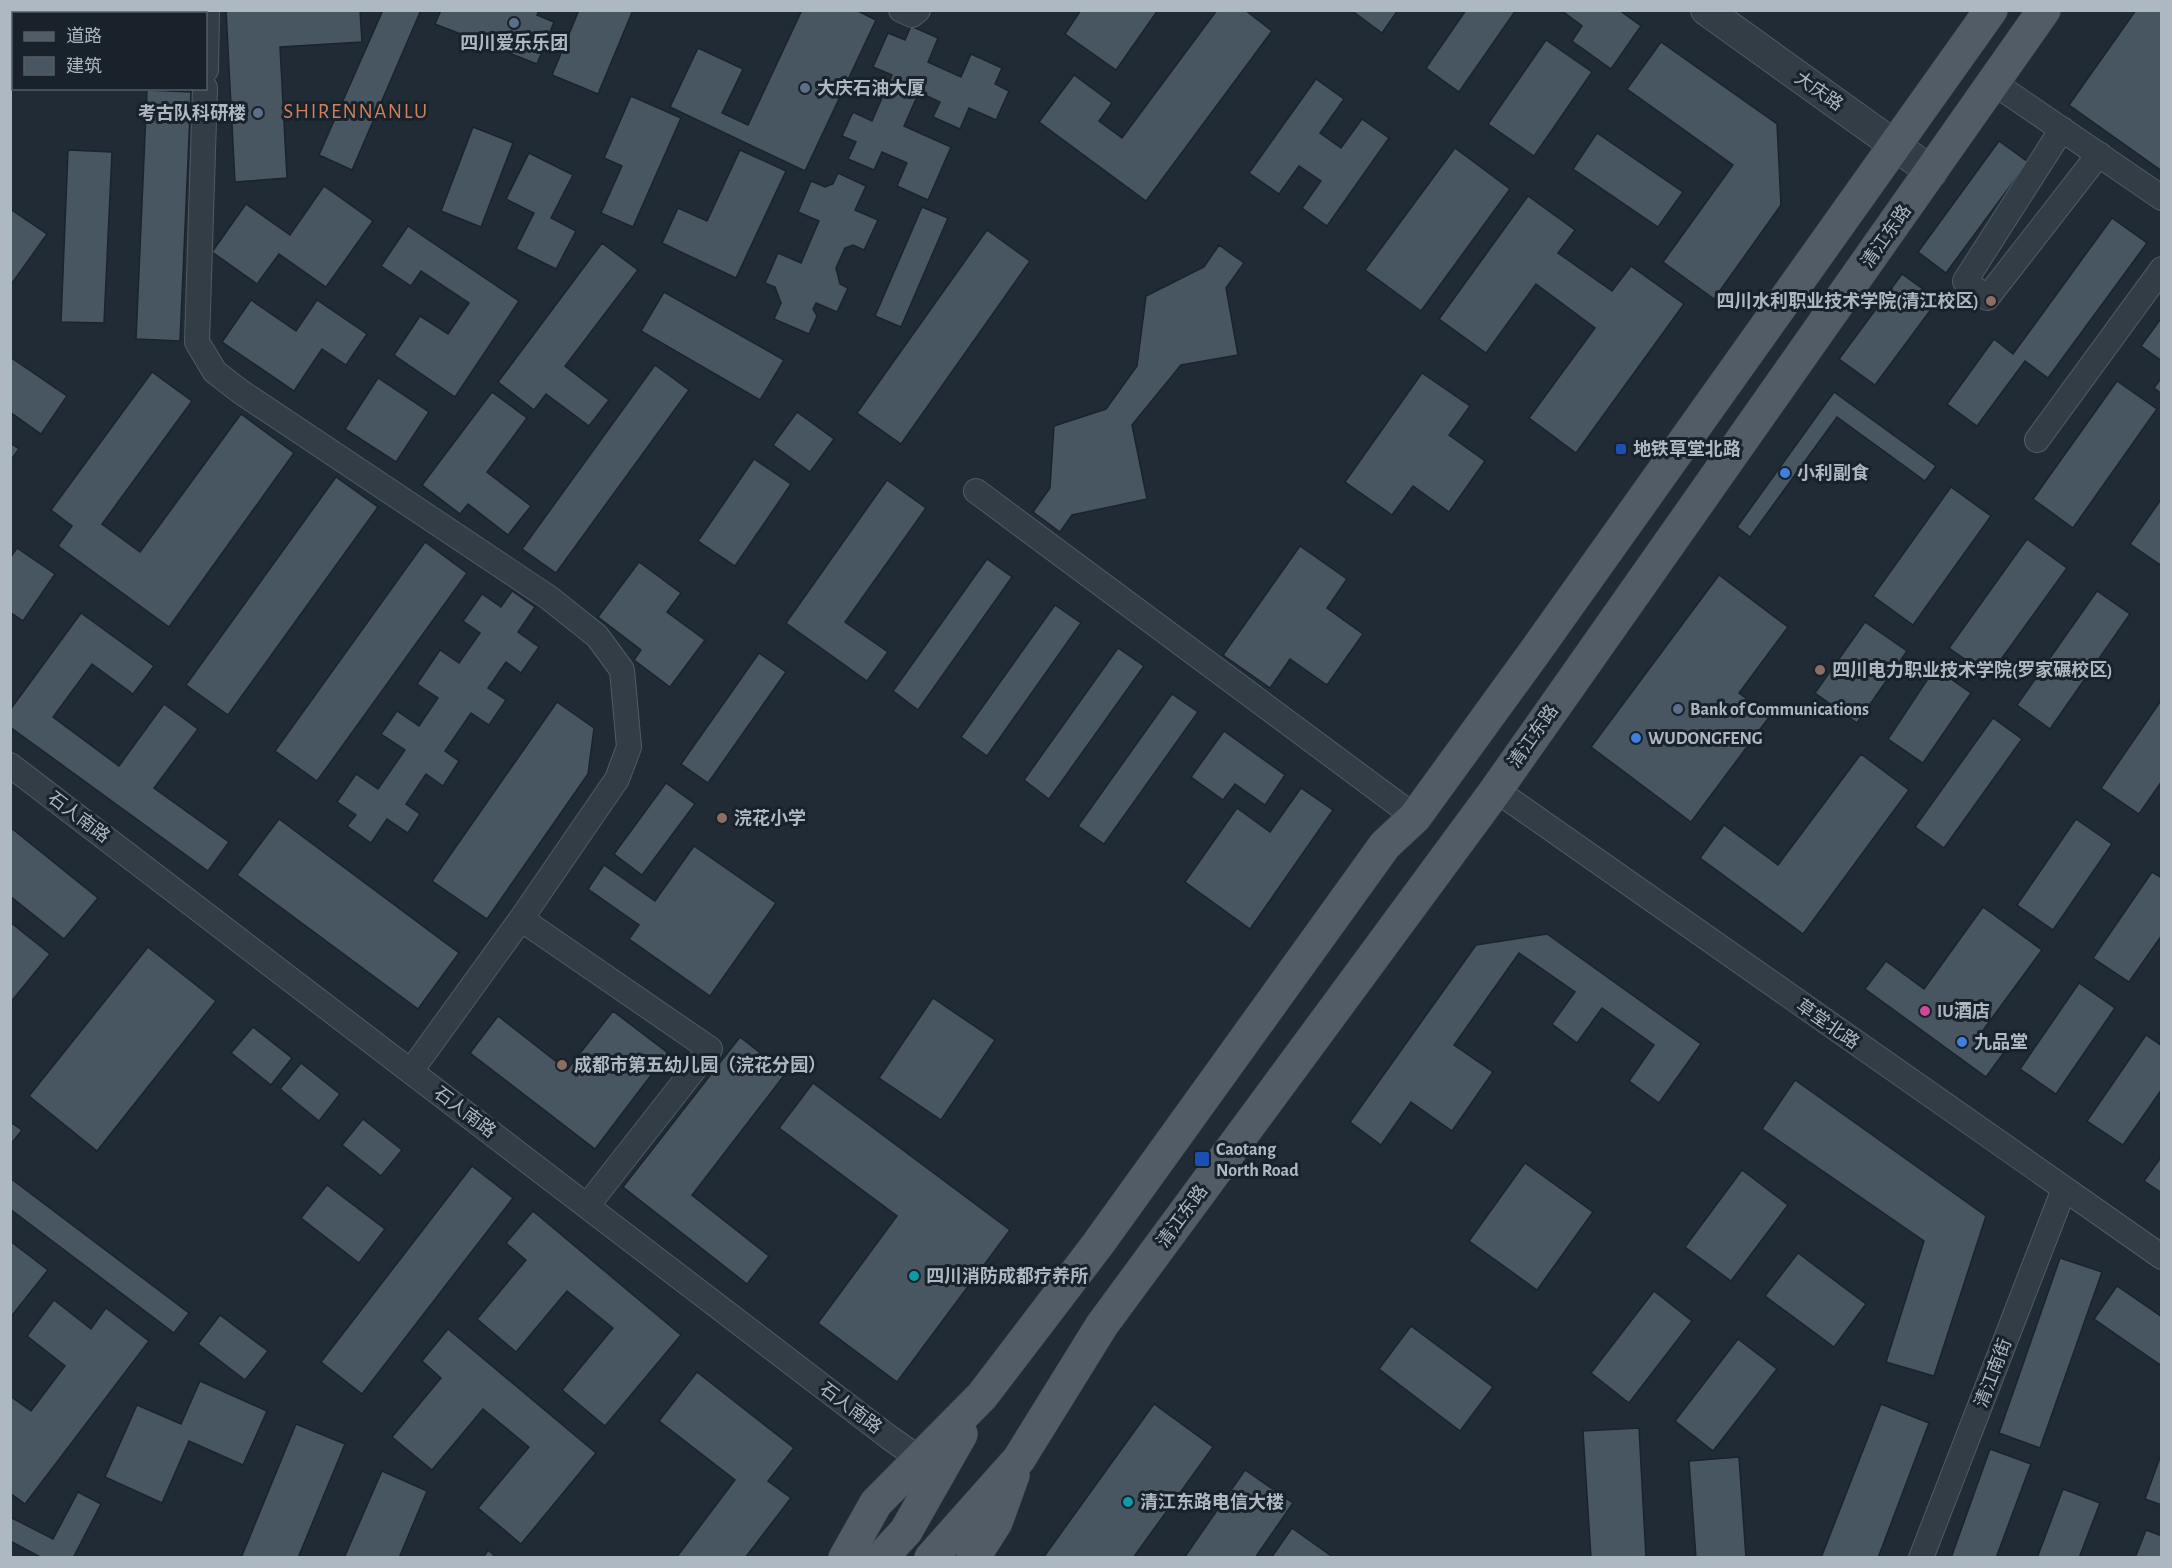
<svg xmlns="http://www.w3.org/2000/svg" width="2172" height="1568" viewBox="0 0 2172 1568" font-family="'Alegreya Sans','Noto Sans SC',sans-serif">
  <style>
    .building { fill: #485661; stroke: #1b242c; stroke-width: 1.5 }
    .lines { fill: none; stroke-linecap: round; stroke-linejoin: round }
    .minor-casing { stroke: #515b64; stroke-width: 26 }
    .tertiary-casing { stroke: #515b64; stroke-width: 32 }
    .primary-casing { stroke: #3d464f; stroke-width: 34 }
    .minor { stroke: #333d46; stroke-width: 24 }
    .tertiary { stroke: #333d46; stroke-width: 30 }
    .primary { stroke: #515c66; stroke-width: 33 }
    .service-dot { fill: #5c6f8a; stroke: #19222a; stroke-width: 2 }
    .education-dot { fill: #8d6e63; stroke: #19222a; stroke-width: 2 }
    .transit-dot { fill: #1a4fb4; stroke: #19222a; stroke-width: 2 }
    .shop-dot { fill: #3f7fe0; stroke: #19222a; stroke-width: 2 }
    .hotel-dot { fill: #d1479c; stroke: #19222a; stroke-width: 2 }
    .culture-dot { fill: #0f9aa8; stroke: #19222a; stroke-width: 2 }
    .labels { text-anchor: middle; stroke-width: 6; stroke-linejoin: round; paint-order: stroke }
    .poi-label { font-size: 18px; font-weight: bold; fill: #adb8c3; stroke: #19222a; text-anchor: start }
    .street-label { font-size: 18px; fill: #adb8c3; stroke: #19222a }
    .quarter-label { font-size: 21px; letter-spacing: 1.5px; fill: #ce805c; stroke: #19222a }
  </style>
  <rect width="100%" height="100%" fill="#202b35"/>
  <g class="building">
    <path d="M226,10H360L362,42L280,47L287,178L235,182Z"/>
    <path d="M383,10H421L352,170L319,155Z"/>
    <path d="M441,10H539L537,15L554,22L537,64L435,24Z"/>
    <path d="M579,10H633L598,94L552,75Z"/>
    <path d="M802,10H856L876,20L805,171L670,107L698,48L743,69L722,113L748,125Z"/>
    <path d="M1081,10H1158L1116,70L1065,34Z"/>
    <path d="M1217,10H1245L1272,31L1146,201L1039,122L1074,75L1112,103L1099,121L1122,138Z"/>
    <path d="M1351,10H1398L1382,33Z"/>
    <path d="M1466,10H1516L1459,92L1426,68Z"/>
    <path d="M1561,10H1619L1641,26L1611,69L1572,41L1582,26Z"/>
    <path d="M2136,10H2162V171L2069,105Z"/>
    <path d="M911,26L938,38L928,62L961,77L971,54L1002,68L995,84L1009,91L996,120L969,108L960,129L933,117L940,102L919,92L904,126L951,147L928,200L897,186L907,163L882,152L874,170L848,159L856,142L842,136L853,112L872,121L892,75L873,67L888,33L905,40Z"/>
    <path d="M14,29V76H10V30Z"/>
    <path d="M1546,40L1592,72L1534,156L1488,124Z"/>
    <path d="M1661,42L1777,124L1781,205L1714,299L1663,262L1733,165L1627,89Z"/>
    <path d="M1316,79L1344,99L1320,133L1341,148L1362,119L1389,138L1327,226L1302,208L1321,181L1299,166L1279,194L1249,173Z"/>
    <path d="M147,90L191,92L180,341L136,339Z"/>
    <path d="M631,96L681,118L633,227L601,213L622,166L604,158Z"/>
    <path d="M473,127L513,143L481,227L441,211Z"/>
    <path d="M1597,133L1683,192L1658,227L1573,169Z"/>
    <path d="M1999,141L2028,162L1946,273L1918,252Z"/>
    <path d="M1455,148L1510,189L1421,311L1365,270Z"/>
    <path d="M68,150L112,152L104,323L61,322Z"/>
    <path d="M740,150L786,171L736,278L662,243L678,208L707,221Z"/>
    <path d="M529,153L573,175L551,218L576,231L556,269L516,249L534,213L506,199Z"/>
    <path d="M838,173L866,186L855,210L878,220L864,250L853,245L845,248L836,268L840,284L848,288L837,312L816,303L813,309L817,316L809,334L774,319L781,303L775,287L765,283L778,253L801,263L819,221L798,212L811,181L825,187L833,184Z"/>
    <path d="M324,186L373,221L326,287L279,254L257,284L212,252L246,204L290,235Z"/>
    <path d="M1528,196L1575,230L1558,253L1612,291L1631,266L1684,304L1576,453L1529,418L1595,328L1536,284L1486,353L1439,319Z"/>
    <path d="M922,207L948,218L901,327L875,316Z"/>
    <path d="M10,209L47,234L10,286Z"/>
    <path d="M2112,218L2147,243L2048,378L2025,361L1977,426L1947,404L1994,339L2013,354Z"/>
    <path d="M408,226L519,301L455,397L394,355L420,316L448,334L469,303L421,271L411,286L381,266Z"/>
    <path d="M987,230L1030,261L901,444L857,413Z"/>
    <path d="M602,243L638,270L565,366L609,400L589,426L546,394L534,410L498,382Z"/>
    <path d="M1219,245L1244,263L1226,288L1238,355L1181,365L1132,425L1147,499L1072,515L1060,532L1033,512L1050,488L1054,426L1106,409L1137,366L1146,296L1204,267Z"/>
    <path d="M1902,274L1938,300L1875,385L1839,359Z"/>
    <path d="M664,292L784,360L760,400L641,331Z"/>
    <path d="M251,300L296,331L317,300L367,334L346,365L322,349L294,391L222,342Z"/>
    <path d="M2162,317V361L2141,346Z"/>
    <path d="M10,357L67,396L41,434L10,412Z"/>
    <path d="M655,365L689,390L556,573L522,549Z"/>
    <path d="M152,372L192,401L102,524L140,552L241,414L294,453L169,627L58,546L72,526L51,510Z"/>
    <path d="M1422,373L1470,406L1449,435L1485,461L1449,512L1413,486L1392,515L1345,482Z"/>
    <path d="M2162,377V394L2154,388Z"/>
    <path d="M378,378L429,412L396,462L345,429Z"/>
    <path d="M2117,381L2157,409L2073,528L2033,499Z"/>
    <path d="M492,392L527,418L487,472L531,506L508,535L468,504L460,514L422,485Z"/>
    <path d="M1834,392L1936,466L1925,481L1837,417L1750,537L1737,527Z"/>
    <path d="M797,412L834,439L810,472L773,445Z"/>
    <path d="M10,443L19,449L10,461Z"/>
    <path d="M754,459L791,484L735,566L698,541Z"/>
    <path d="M336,477L378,507L228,715L186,685Z"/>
    <path d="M887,480L926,508L845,622L888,652L867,681L786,623Z"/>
    <path d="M1951,487L1991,516L1913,625L1873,596Z"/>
    <path d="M2162,498V566L2130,544Z"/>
    <path d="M2027,539L2067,568L1989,676L1949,648Z"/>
    <path d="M425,542L467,573L317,781L275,751Z"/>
    <path d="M1300,546L1347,579L1327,608L1363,634L1327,685L1290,659L1270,688L1223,655Z"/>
    <path d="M17,548L55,574L23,621L10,612V558Z"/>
    <path d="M987,559L1012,577L918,710L893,691Z"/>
    <path d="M639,562L681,593L667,612L705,640L670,687L634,660L641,650L598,617Z"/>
    <path d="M1719,575L1788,627L1739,693L1770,716L1691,822L1591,747Z"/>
    <path d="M512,591L535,607L518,632L539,647L521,673L506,662L488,688L506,700L489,725L471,713L445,751L459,761L443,786L426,774L406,804L420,814L408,833L387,819L371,843L347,826L356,815L337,802L356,774L378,789L405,750L381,734L397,711L419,726L438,698L417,684L440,650L459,663L480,633L463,621L482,594L501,607Z"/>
    <path d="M2097,591L2130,614L2050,729L2017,705Z"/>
    <path d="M1055,605L1081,623L987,756L961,737Z"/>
    <path d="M81,613L154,666L133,694L92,664L53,717L119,766L164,704L198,729L154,788L229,842L208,871L10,727V710Z"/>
    <path d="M1865,622L1907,651L1857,723L1815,693Z"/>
    <path d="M1118,648L1144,666L1049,799L1024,780Z"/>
    <path d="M759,653L786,672L708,783L681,764Z"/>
    <path d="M1935,668L1971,693L1923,763L1888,739Z"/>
    <path d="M1172,694L1198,712L1104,844L1078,826Z"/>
    <path d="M2162,699V781L2139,814L2101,788Z"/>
    <path d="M557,702L594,728L588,774L487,919L432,881Z"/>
    <path d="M1993,718L2022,739L1944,848L1915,827Z"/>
    <path d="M1224,731L1285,775L1265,805L1235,784L1223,800L1191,777Z"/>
    <path d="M1861,754L1909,790L1803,934L1700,858L1724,825L1778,865Z"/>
    <path d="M666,783L695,804L642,875L614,854Z"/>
    <path d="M1301,788L1333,810L1250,929L1185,882L1237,808L1270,832Z"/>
    <path d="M279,819L459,953L418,1009L237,875Z"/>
    <path d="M2076,819L2112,844L2053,930L2017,905Z"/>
    <path d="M10,827L98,898L64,939L10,896Z"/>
    <path d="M694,846L776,903L710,996L629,939L639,925L588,889L604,865L655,901Z"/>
    <path d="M2152,872L2162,878V935L2129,982L2093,958Z"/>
    <path d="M1983,907L2042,950L1981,1033L2005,1051L1986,1077L1865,989L1886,961L1924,989Z"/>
    <path d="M10,922L50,954L10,1003Z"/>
    <path d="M1547,934L1701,1044L1659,1103L1629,1081L1654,1045L1602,1008L1577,1043L1552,1024L1575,992L1519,953L1454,1045L1493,1072L1452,1131L1411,1102L1381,1145L1350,1122L1476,945Z"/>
    <path d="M148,947L216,1001L97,1151L29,1096Z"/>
    <path d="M2079,983L2115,1008L2056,1094L2020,1069Z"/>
    <path d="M933,998L995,1040L941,1120L879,1078Z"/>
    <path d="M613,1011L668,1053L595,1149L470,1053L498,1016L567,1070Z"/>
    <path d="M253,1027L292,1058L271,1085L231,1053Z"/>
    <path d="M2146,1035L2162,1046V1089L2123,1145L2087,1121Z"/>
    <path d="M740,1037L786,1073L692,1195L769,1256L747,1284L623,1187Z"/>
    <path d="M301,1063L340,1094L319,1121L280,1089Z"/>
    <path d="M1795,1080L1986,1216L1934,1376L1886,1362L1924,1241L1762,1129Z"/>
    <path d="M813,1083L1010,1230L897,1382L818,1323L897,1216L779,1128Z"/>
    <path d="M363,1119L402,1150L381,1176L342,1145Z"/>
    <path d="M10,1122L22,1130L10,1145Z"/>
    <path d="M2162,1156V1193L2144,1181Z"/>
    <path d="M1525,1163L1593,1212L1537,1290L1469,1241Z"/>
    <path d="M472,1166L513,1198L362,1394L321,1362Z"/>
    <path d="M1742,1170L1788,1205L1731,1281L1685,1247Z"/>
    <path d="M10,1178L189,1313L174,1333L10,1209Z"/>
    <path d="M327,1185L385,1229L359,1263L301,1218Z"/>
    <path d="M533,1211L681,1335L605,1426L562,1390L613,1328L567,1291L516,1352L477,1319L526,1260L506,1243Z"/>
    <path d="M10,1241L48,1270L10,1318Z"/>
    <path d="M1798,1253L1866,1304L1834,1347L1765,1296Z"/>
    <path d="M2060,1258L2102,1272L2040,1448L1999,1433Z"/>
    <path d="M2117,1286L2162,1317V1366L2094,1319Z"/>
    <path d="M1654,1291L1692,1321L1629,1403L1591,1373Z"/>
    <path d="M54,1300L91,1329L106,1308L149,1341L25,1504L10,1493V1396L31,1411L65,1366L27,1336Z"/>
    <path d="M220,1315L268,1351L245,1380L198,1344Z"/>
    <path d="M1411,1326L1493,1387L1460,1431L1379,1369Z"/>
    <path d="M448,1329L596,1453L521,1544L478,1508L529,1447L483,1409L432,1470L392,1437L441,1378L422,1361Z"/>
    <path d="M1738,1339L1777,1369L1713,1451L1675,1421Z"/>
    <path d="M697,1372L794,1448L768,1481L791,1498L745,1558H676L735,1480L659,1421Z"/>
    <path d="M200,1381L267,1411L243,1465L189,1441L162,1503L105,1477L137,1405L181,1424Z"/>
    <path d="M1154,1404L1213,1447L1133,1558H1043Z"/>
    <path d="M1881,1404L1929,1423L1878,1558H1821Z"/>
    <path d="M296,1424L345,1444L298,1558H241Z"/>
    <path d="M1639,1428L1646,1558H1591L1583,1431Z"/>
    <path d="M1990,1449L2031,1464L1996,1558H1951Z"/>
    <path d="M2162,1452V1505L2145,1499Z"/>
    <path d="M1739,1457L1746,1558H1696L1689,1461Z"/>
    <path d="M1245,1470L1293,1503L1255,1558H1184Z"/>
    <path d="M382,1471L427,1491L399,1558H344Z"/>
    <path d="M2063,1489L2100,1503L2079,1558H2037Z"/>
    <path d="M78,1492L101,1504L73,1558H42L10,1541V1517L53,1539Z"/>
    <path d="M1292,1528L1334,1558H1271Z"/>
    <path d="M2146,1530L2162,1536V1558H2135Z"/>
    <path d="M488,1550L497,1558H483Z"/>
  </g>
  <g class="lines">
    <g class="minor-casing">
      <g id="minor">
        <path d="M901,10L912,15L918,10"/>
        <path d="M206,70L207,10"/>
        <path d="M1994,83L2162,198"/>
        <path d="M205,88L197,342L215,372L241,392L548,597L597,636L622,670L629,747L617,779L521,919L411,1071"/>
        <path d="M2062,129L1965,281L1987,298L2099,154"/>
        <path d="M2037,440L2162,269"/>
        <path d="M976,491L1415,817"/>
        <path d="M10,765L890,1438L920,1459"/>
        <path d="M1496,790L2162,1257"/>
        <path d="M521,919L710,1049L587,1206"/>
        <path d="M1921,1558L2064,1189"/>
      </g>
    </g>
    <g class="tertiary-casing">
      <path id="tertiary" d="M1706,10L1932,172"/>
    </g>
    <g class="primary-casing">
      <g id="primary">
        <path d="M845,1558L876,1503L982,1396L1098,1244L1385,845L1415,817L1534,653L1991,10"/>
        <path d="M881,1558L906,1531L961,1434"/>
        <path d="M931,1558L1019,1459L1102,1325L1496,790L2044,10"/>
        <path d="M973,1558L996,1522L1013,1475"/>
      </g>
    </g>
    <use href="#minor" class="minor"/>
    <use href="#tertiary" class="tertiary"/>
    <use href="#primary" class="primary"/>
  </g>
  <g class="service-dot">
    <circle cx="514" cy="23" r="6"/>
    <circle cx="805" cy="88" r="6"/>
    <circle cx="258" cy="113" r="6"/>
    <circle cx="1678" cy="709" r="6"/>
  </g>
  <g class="education-dot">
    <circle cx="1991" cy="301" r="6"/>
    <circle cx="1820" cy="670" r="6"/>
    <circle cx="722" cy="818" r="6"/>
    <circle cx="562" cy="1065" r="6"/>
  </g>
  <g class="transit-dot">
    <rect x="1615" y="443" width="12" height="12" rx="3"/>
    <rect x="1194" y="1151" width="16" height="16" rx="3"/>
  </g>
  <g class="shop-dot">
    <circle cx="1785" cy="473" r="6"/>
    <circle cx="1636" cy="738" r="6"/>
    <circle cx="1962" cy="1042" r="6"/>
  </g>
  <circle class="hotel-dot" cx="1925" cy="1011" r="6"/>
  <g class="culture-dot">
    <circle cx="914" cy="1276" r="6"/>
    <circle cx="1128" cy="1502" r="6"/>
  </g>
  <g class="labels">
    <g class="poi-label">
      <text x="514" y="49" text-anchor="middle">四川爱乐乐团</text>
      <text x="817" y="94">大庆石油大厦</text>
      <text x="246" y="119" text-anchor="end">考古队科研楼</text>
      <text x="1979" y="307" text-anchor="end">四川水利职业技术学院(清江校区)</text>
      <text x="1633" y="455">地铁草堂北路</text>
      <text x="1797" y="479">小利副食</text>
      <text x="1832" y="676">四川电力职业技术学院(罗家碾校区)</text>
      <text x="1690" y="715">Bank of Communications</text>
      <text x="1648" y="744">WUDONGFENG</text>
      <text x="734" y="824">浣花小学</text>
      <text x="1937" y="1017">IU酒店</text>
      <text x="1974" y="1048">九品堂</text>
      <text x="574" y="1071">成都市第五幼儿园（浣花分园）</text>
      <text x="1216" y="1155">Caotang<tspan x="1216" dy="21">North Road</tspan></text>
      <text x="926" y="1282">四川消防成都疗养所</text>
      <text x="1140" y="1508">清江东路电信大楼</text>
    </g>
    <g class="street-label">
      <text transform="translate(1819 91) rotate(35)" y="6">大庆路</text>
      <text transform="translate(1886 236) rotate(-55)" y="6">清江东路</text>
      <text transform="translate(1533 736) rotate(-55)" y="6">清江东路</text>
      <text transform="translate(79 817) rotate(37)" y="6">石人南路</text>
      <text transform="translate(1828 1024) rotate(35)" y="6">草堂北路</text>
      <text transform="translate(465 1112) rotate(37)" y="6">石人南路</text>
      <text transform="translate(1182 1216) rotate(-54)" y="6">清江东路</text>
      <text transform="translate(1993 1373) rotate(-69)" y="6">清江南街</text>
      <text transform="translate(851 1408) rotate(37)" y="6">石人南路</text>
    </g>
    <g class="quarter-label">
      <text x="356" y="118">SHIRENNANLU</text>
    </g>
  </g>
  <rect width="2172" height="1568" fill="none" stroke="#adb8c3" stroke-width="24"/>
  <rect x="12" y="12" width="195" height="78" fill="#19222a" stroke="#545e67" stroke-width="1.5"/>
  <rect x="24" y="32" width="30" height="9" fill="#515c66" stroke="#545e67" stroke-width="1.5"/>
  <text x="66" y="42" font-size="18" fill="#adb8c3">道路</text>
  <rect x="24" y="57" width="30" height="18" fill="#485661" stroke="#545e67" stroke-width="1.5"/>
  <text x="66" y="72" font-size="18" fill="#adb8c3">建筑</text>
</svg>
